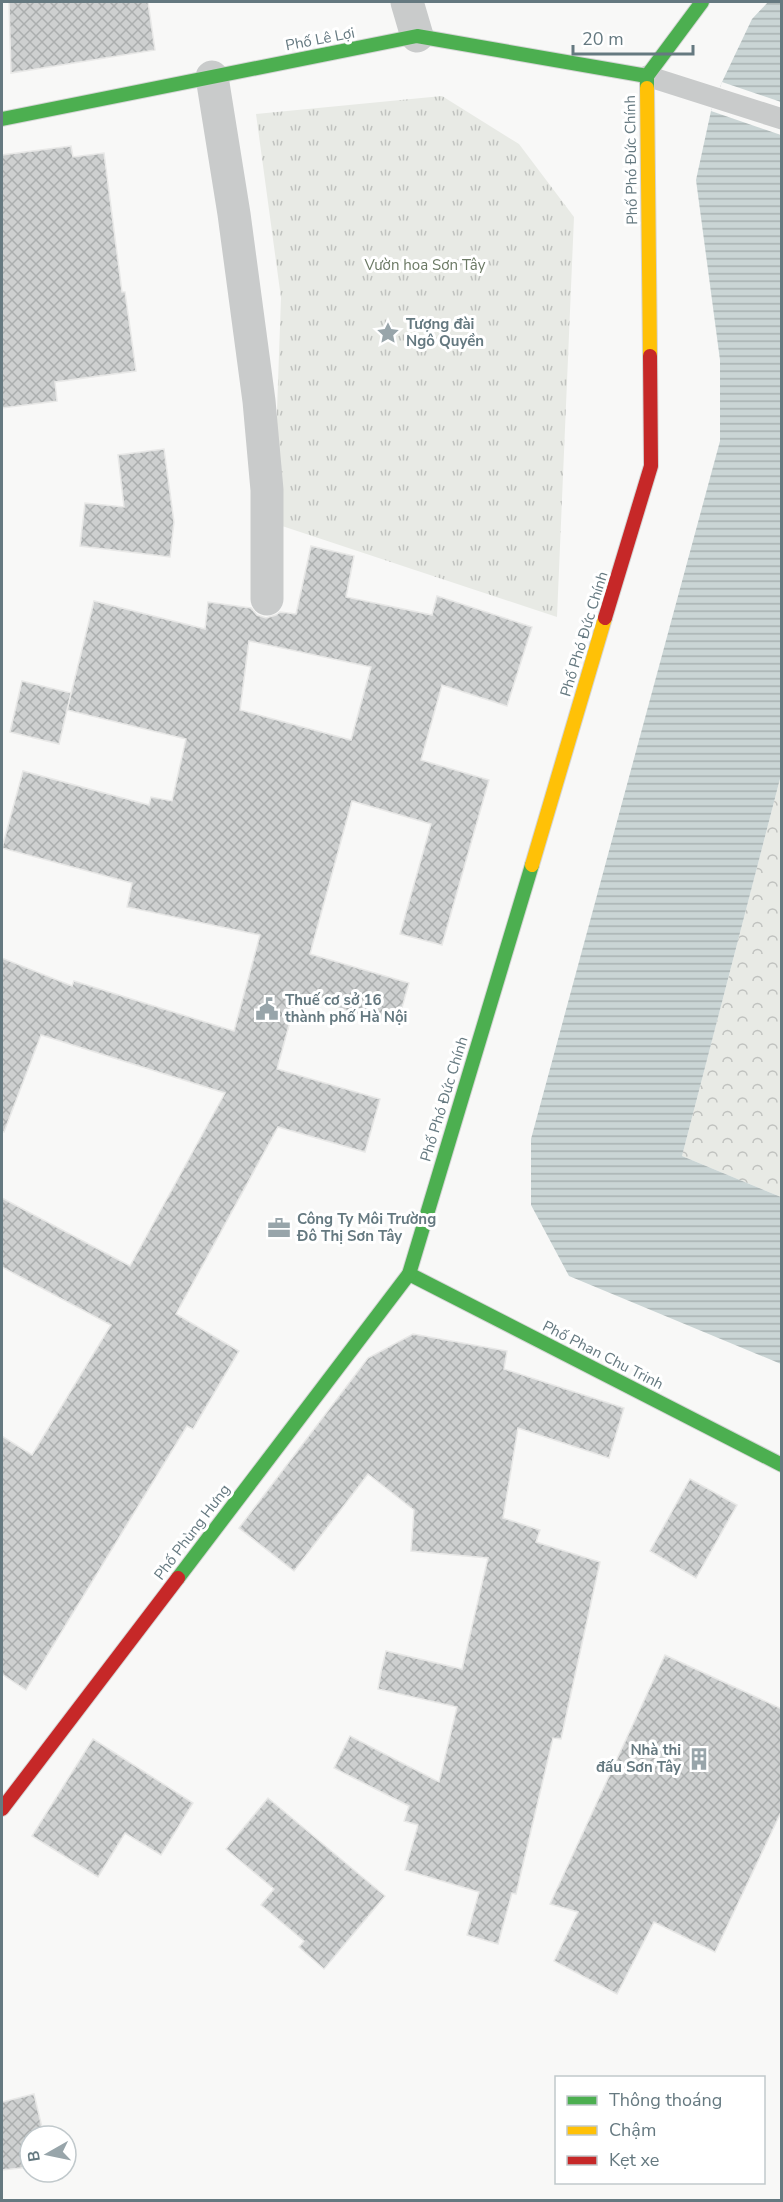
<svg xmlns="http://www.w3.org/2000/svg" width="783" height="2202" viewBox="0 0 783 2202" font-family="'Nunito Sans',sans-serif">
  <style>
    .forest { fill: url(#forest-crowns) }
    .park { fill: url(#park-tufts) }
    .water { fill: url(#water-rules) }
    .pier { fill: #f8f8f7 }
    .building { fill: url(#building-cross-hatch); stroke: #e8e8e7; stroke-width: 1.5; fill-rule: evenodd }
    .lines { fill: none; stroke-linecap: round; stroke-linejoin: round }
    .fast-casing { stroke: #d4d5d5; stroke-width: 16 }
    .slow-casing { stroke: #d4d5d5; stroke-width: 16 }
    .jam-casing { stroke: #d4d5d5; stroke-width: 16 }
    .lane { stroke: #c9cbcb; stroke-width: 21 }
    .street { stroke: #c9cbcb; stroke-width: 33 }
    .fast { stroke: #4caf50; stroke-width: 14 }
    .slow { stroke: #ffc107; stroke-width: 14 }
    .jam { stroke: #c62828; stroke-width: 14 }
    .labels { text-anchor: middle; stroke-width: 6; stroke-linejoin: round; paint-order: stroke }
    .street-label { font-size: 15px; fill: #657980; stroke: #fff }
    .park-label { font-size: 15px; fill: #6b7964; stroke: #fff }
    .poi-label { font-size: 15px; font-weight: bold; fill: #657980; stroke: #fff; text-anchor: start }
  </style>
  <defs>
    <pattern id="forest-crowns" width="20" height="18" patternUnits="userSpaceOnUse" patternTransform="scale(1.5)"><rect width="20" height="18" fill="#e8eae5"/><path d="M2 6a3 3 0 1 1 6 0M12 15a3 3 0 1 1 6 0" fill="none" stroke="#c0c2bf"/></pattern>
    <pattern id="park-tufts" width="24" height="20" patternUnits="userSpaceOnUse" patternTransform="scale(1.5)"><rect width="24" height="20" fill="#e8eae5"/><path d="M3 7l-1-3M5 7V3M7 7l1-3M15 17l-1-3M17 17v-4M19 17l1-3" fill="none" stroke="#c0c2bf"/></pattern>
    <pattern id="water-rules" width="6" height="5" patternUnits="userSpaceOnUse" patternTransform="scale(1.5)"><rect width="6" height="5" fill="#cad5d5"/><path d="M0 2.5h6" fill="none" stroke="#a8b2b2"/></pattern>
    <pattern id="building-cross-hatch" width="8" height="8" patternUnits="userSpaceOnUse" patternTransform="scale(1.5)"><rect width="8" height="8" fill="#ced0d0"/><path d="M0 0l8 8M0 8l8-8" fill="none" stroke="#abaeae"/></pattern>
  </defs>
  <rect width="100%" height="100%" fill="#f8f8f7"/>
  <path class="forest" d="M781,775V1197L682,1156Z"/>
  <path class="park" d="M442,96L519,144L574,217L557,617L273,523L281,298L256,114Z"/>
  <path class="water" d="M768,2H781V775L682,1156L781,1197V1364L569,1276L531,1205V1139L720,441V360L696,180L711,111L722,82L752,19Z"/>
  <path class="pier" d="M722,82L781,102V135L711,111Z"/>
  <g class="building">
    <path d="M9,2H148L155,50L11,73Z"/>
    <path d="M71,146L73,157L104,153L122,292H125L136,371L55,382L57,401L2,408V155Z"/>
    <path d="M164,449L174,522L170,557L80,546L85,503L124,507L118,455Z"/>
    <path d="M311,546L354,556L346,597L432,615L437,596L532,627L507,706L442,685L421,760L489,780L442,945L400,934L431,824L352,801L310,954L409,983L397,1025L297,996L277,1069L380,1099L365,1152L278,1127L176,1314L239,1351L193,1429L187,1426L26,1690L2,1674V1436L32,1455L111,1325L2,1267V1198L130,1266L225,1093L41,1035L4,1132L2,1131V958L72,986L74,981L234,1031L260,935L127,907L132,883L2,848L23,771L149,805L151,797L172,801L186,739L67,710L94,601L205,629L208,602L251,608L257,615L266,618L276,615L280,612L296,614ZM249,641L371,667L351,740L240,710Z"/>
    <path d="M22,681L71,693L59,744L10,732Z"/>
    <path d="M413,1334L507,1351L504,1369L624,1408L609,1458L518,1428L503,1518L540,1530L536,1542L600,1562L561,1739L553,1738L516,1894L512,1893L498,1944L467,1935L479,1892L405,1870L418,1825L404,1821L409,1806L334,1768L350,1736L439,1782L457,1707L378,1689L381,1672L386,1651L462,1669L488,1558L411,1551L414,1510L368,1474L294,1571L239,1528L368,1358Z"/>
    <path d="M690,1479L737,1505L696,1578L650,1551Z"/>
    <path d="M665,1655L782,1709V1810L715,1952L654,1922L617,1994L554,1961L578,1912L550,1904Z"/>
    <path d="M93,1739L193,1803L161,1855L125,1833L98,1877L32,1836Z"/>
    <path d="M268,1798L385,1896L324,1969L299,1947L304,1941L261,1905L274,1889L226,1849Z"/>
    <path d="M34,2094L44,2136H30V2167L2,2170V2102Z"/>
  </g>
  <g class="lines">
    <g class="fast-casing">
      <g id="fast">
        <path d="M647,88V76L702,2"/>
        <path d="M2,119L417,36L647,76"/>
        <path d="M409,1274L782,1465"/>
        <path d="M178,1578L409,1274L532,865"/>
      </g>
    </g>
    <g class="slow-casing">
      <g id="slow">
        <path d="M647,88L650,356"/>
        <path d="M532,865L605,618"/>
      </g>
    </g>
    <g class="jam-casing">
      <g id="jam">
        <path d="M605,618L651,466L650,356"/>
        <path d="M2,1809L178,1578"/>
      </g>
    </g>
    <path class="lane" d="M647,76L782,119"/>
    <g class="street">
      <path d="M407,2L417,36"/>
      <path d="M212,77L234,214L259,401L267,490V599"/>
    </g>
    <use href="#fast" class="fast"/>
    <use href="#slow" class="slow"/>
    <use href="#jam" class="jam"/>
  </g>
  <defs>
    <g id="sight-bare" transform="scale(1.8)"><path d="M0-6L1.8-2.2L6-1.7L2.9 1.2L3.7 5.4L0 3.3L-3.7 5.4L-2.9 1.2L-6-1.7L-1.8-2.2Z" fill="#98a5aa" stroke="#fff" stroke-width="2.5" paint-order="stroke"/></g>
    <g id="civic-bare" transform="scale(1.8)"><path d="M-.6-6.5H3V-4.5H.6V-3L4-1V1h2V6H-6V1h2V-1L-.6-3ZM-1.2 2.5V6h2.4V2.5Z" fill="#98a5aa" stroke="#fff" stroke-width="2.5" paint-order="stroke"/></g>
    <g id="office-bare" transform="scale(1.8)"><path d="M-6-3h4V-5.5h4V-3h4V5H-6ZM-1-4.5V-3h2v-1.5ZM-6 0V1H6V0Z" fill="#98a5aa" stroke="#fff" stroke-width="2.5" paint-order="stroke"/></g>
    <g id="building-bare" transform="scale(1.8)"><path d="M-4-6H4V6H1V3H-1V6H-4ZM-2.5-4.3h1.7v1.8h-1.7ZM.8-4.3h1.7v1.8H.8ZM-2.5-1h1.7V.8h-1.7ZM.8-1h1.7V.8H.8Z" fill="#98a5aa" stroke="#fff" stroke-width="2.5" paint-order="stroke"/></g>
  </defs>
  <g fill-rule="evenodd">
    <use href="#sight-bare" x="388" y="333"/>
    <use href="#civic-bare" x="267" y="1009"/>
    <use href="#office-bare" x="279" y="1228"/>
    <use href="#building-bare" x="699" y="1759"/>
  </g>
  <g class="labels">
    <g class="street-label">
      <text transform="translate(320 39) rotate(-11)" y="5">Phố Lê Lợi</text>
      <text transform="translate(631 160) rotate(-91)" y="5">Phố Phó Đức Chính</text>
      <text transform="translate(584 634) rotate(-73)" y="5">Phố Phó Đức Chính</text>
      <text transform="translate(444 1099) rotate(-73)" y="5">Phố Phó Đức Chính</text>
      <text transform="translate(603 1355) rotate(27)" y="5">Phố Phan Chu Trinh</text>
      <text transform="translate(192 1532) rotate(-53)" y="5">Phố Phùng Hưng</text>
    </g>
    <g class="park-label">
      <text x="425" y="270">Vườn hoa Sơn Tây</text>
    </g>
    <g class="poi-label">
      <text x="406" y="329">Tượng đài<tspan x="406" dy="17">Ngô Quyền</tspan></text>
      <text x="285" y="1005">Thuế cơ sở 16<tspan x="285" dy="17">thành phố Hà Nội</tspan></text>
      <text x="297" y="1224">Công Ty Môi Trường<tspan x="297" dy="17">Đô Thị Sơn Tây</tspan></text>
      <text x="681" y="1755" text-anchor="end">Nhà thi<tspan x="681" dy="17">đấu Sơn Tây</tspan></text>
    </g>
  </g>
  <rect width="783" height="2202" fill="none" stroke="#657980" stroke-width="6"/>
  <rect x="555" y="2076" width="210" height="108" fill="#ffffff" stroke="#c1c9cc" stroke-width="1.5"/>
  <rect x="567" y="2096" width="30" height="9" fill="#4caf50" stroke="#c1c9cc" stroke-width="1.5"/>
  <text x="609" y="2106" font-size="18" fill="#657980">Thông thoáng</text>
  <rect x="567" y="2126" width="30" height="9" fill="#ffc107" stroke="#c1c9cc" stroke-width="1.5"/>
  <text x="609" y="2136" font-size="18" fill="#657980">Chậm</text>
  <rect x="567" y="2156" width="30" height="9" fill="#c62828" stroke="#c1c9cc" stroke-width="1.5"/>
  <text x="609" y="2166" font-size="18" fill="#657980">Kẹt xe</text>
  <g transform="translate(48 2154) rotate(261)"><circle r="28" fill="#ffffff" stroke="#c1c9cc" stroke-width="1.5"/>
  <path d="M0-4.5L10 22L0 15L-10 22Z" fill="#98a5aa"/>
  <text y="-9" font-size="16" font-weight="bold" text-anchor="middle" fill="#657980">B</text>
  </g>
  <path d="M573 45v9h120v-9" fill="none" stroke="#657980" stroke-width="3"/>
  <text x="582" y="45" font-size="18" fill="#657980" stroke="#ffffff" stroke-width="4.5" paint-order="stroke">20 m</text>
</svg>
